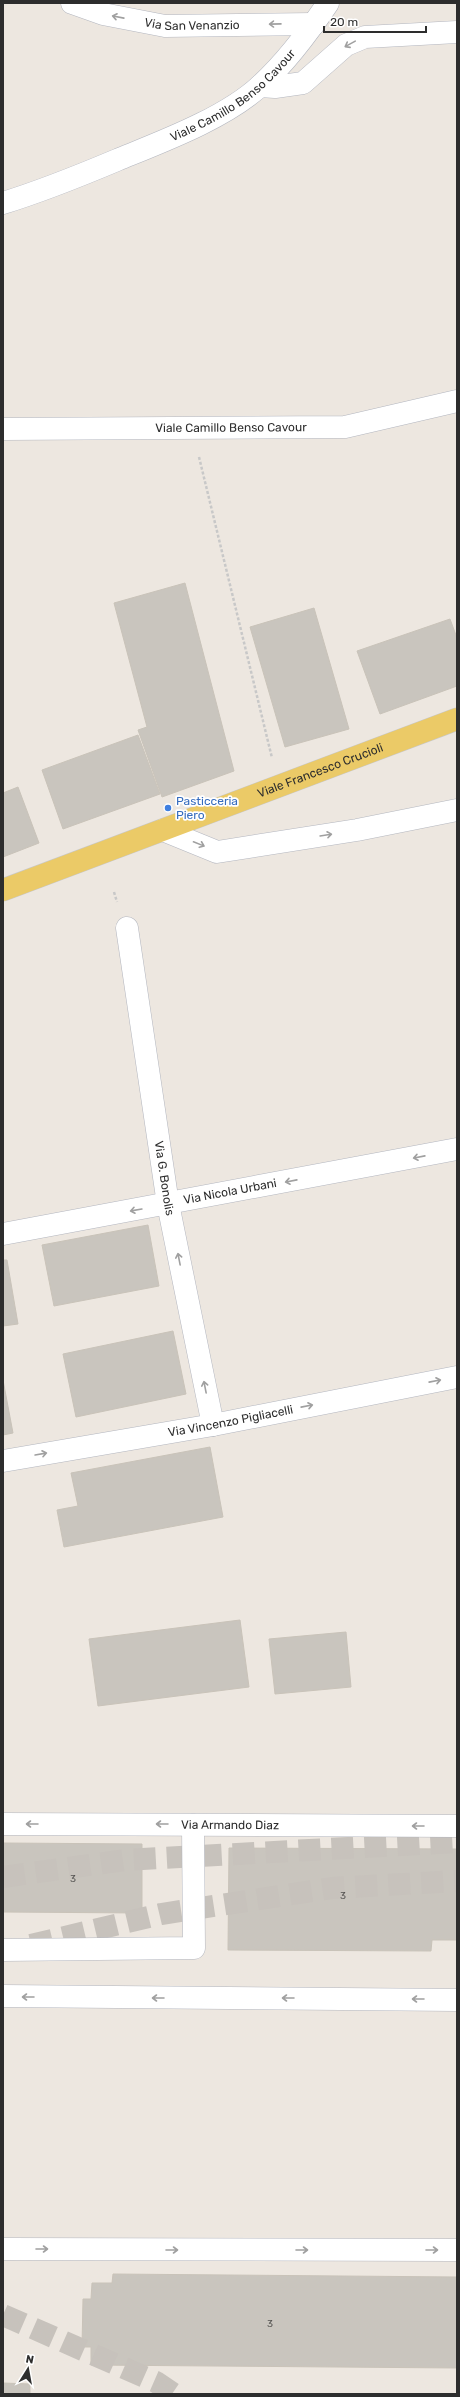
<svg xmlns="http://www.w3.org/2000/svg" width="460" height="2397" viewBox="0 0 460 2397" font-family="Rubik,sans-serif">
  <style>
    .building { fill: #c9c5be; stroke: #c9c3b9 }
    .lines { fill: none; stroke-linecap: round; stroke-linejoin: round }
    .highway-tunnel { stroke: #c7c2bc; stroke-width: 22; stroke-dasharray: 22 11; stroke-linecap: butt }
    .minor-casing { stroke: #b3b6bf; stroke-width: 23 }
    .major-casing { stroke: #c8c8c8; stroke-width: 23 }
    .path { stroke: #c8c8c8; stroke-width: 2.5; stroke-dasharray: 3 2; stroke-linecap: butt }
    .minor { stroke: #fff; stroke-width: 22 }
    .major { stroke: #ebca67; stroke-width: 22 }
    .oneway { stroke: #a0a0a0 }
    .shop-dot { fill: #3f7fe0; stroke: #fff; stroke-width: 1.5 }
    .labels { text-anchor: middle; stroke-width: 3.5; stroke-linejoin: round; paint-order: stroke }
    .number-label { font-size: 10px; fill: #545351 }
    .street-label { font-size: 12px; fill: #2d2d2d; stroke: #fff }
    .shop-label { font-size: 12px; fill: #366cbe; stroke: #fff; text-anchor: start }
  </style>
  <rect width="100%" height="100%" fill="#ede7e0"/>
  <g class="building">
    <path d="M185,583L234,771L162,797L138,730L147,727L114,603Z"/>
    <path d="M314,608L349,729L285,747L250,627Z"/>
    <path d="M450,619L457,638V686L380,714L357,651Z"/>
    <path d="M138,735L160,794L63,829L42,770Z"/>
    <path d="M18,787L39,843L3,857V793Z"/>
    <path d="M148,1225L159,1286L54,1306L42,1245Z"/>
    <path d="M3,1260H7L18,1324L3,1326Z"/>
    <path d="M173,1331L186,1394L76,1417L63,1354Z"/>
    <path d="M3,1380L13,1433L3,1435Z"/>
    <path d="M210,1447L223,1517L64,1547L57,1510L78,1506L71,1473Z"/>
    <path d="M240,1620L249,1687L98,1706L89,1639Z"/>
    <path d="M346,1632L351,1687L275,1694L269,1639Z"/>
    <path d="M3,1843L142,1844V1913L3,1912Z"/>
    <path d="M229,1848L457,1849V1940H432L431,1951L228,1950Z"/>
    <path d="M113,2274L457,2277V2368L91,2365V2347H82L83,2299H91L92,2283H112Z"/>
    <path d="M3,2383L30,2384V2394H3Z"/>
  </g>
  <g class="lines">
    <g class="highway-tunnel">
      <path d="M3,1877L125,1860L457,1842"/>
      <path d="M31,1945L161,1914L332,1888L457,1881"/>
      <path d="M3,2315L156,2382L174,2394"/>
    </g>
    <g class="minor-casing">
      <g id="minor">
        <path id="s1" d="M72,3L103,14L165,26L314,24"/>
        <path d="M260,86L275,87L303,83L346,45L365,37L457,32"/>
        <path id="s2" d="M3,203C42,191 79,176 117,160C161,142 226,118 261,85C287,61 308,33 328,3"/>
        <path id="s3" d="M3,429L345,427L457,401"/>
        <path d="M163,830L217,852L357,830L457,810"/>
        <path id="s4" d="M127,928L168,1204L213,1425"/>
        <path id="s5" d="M3,1234L457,1149"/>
        <path id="s6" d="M3,1461L213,1425L457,1377"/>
        <path id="s7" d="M3,1824L457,1826"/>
        <path d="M3,1950L194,1948L193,1825"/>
        <path d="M3,1996L457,2000"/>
        <path d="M3,2249L457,2250"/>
      </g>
    </g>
    <g class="major-casing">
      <g id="major">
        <path id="s8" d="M3,890L457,719"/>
      </g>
    </g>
    <g class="path">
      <path d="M199,457L272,758"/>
      <path d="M114,892L117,902"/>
    </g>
    <use href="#minor" class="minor"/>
    <use href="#major" class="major"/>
  </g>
  <defs><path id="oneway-shaft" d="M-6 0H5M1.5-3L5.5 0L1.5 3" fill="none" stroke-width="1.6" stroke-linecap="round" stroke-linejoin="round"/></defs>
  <g class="oneway">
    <use href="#oneway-shaft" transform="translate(118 17) rotate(-169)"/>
    <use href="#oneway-shaft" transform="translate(275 24) rotate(179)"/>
    <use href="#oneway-shaft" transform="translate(350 44) rotate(151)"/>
    <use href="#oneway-shaft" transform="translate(326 835) rotate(-9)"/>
    <use href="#oneway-shaft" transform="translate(199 844) rotate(22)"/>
    <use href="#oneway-shaft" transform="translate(419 1157) rotate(169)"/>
    <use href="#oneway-shaft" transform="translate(291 1181) rotate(169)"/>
    <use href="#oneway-shaft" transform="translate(136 1210) rotate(170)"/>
    <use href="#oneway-shaft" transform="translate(179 1259) rotate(-101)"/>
    <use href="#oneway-shaft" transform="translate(435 1381) rotate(-11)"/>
    <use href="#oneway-shaft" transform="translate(205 1387) rotate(-101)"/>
    <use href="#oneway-shaft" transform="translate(307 1406) rotate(-11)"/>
    <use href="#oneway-shaft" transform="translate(41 1454) rotate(-10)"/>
    <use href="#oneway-shaft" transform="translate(32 1824) rotate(-180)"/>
    <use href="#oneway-shaft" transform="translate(162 1824) rotate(-180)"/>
    <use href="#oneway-shaft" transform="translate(418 1826) rotate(-180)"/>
    <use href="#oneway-shaft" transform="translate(28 1997) rotate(-180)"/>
    <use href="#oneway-shaft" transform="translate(158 1998) rotate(-180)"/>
    <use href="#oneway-shaft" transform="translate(288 1998) rotate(-180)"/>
    <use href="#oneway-shaft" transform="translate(418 1999) rotate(-180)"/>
    <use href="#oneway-shaft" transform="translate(42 2249)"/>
    <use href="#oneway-shaft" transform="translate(172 2250)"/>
    <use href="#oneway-shaft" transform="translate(302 2250)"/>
    <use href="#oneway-shaft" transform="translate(432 2250)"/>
  </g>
  <circle class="shop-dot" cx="168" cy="808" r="4"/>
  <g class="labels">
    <g class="number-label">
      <text x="73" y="1882">3</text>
      <text x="343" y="1899">3</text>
      <text x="270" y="2327">3</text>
    </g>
    <g class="street-label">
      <text dy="4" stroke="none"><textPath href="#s1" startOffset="123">Via San Venanzio</textPath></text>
      <text dy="4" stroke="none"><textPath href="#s2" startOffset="256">Viale Camillo Benso Cavour</textPath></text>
      <text dy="4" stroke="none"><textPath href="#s3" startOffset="228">Viale Camillo Benso Cavour</textPath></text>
      <text dy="4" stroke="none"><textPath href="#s8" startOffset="339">Viale Francesco Crucioli</textPath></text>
      <text dy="4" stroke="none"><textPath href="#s4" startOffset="253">Via G. Bonolis</textPath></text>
      <text dy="4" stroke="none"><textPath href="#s5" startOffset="231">Via Nicola Urbani</textPath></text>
      <text dy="4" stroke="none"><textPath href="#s6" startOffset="231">Via Vincenzo Pigliacelli</textPath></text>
      <text dy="4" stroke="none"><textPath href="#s7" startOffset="227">Via Armando Diaz</textPath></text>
    </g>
    <g class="shop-label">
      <text x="176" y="805">Pasticceria<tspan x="176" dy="14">Piero</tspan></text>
    </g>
  </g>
  <rect width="460" height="2397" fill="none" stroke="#2d2d2d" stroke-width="8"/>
  <g transform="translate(28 2369) rotate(11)" stroke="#ffffff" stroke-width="3" paint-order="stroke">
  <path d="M0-3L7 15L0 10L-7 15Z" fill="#2d2d2d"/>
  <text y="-6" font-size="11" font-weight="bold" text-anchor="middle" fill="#2d2d2d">N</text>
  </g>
  <path d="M324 26v6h102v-6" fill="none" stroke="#2d2d2d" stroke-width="2"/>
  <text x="330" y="26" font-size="12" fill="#2d2d2d" stroke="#ffffff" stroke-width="3" paint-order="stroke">20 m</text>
</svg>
